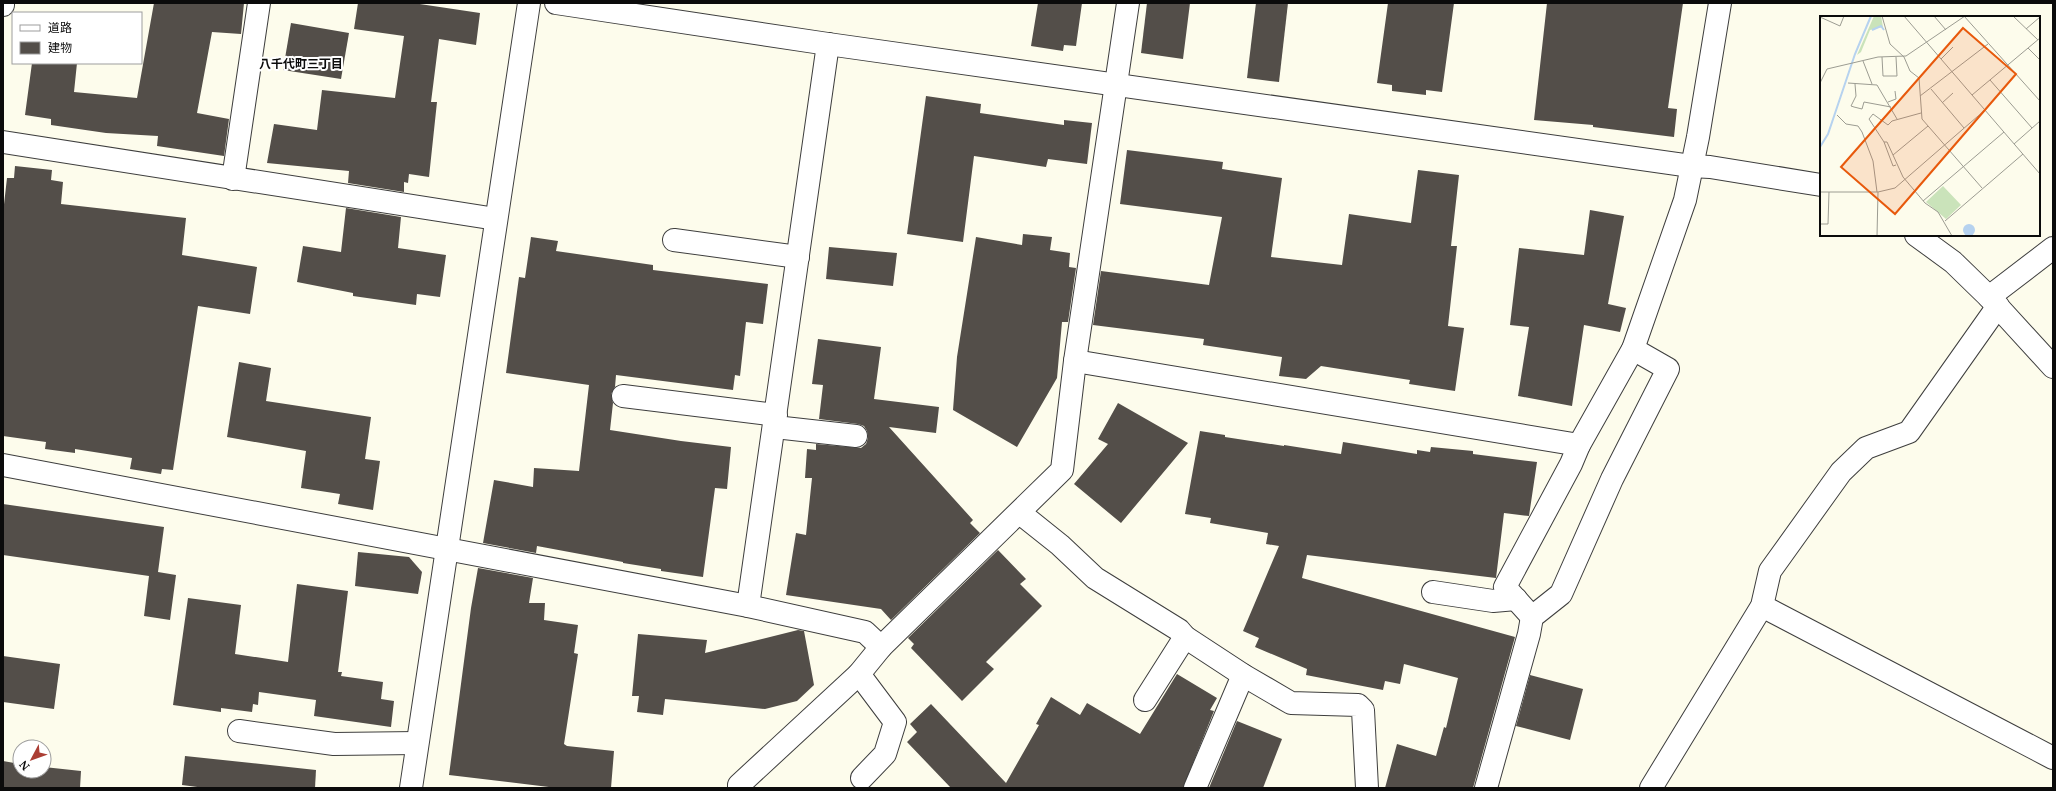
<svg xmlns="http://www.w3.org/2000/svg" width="2056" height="791" viewBox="0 0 2056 791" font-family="'Noto Serif','Noto Sans JP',serif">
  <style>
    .building { fill: #534e49 }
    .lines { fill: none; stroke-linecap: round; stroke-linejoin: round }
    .minor-casing { stroke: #3e3e3e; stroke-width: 24 }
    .minor { stroke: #fff; stroke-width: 22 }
    .labels { text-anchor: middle; stroke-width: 4; stroke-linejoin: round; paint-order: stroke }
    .neighbourhood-label { font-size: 12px; font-weight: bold; fill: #0b0b0b; stroke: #fff }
    .inset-river { fill: none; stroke: #b6d2ef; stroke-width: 2 }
    .inset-road { fill: none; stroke: #9c9c92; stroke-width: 1 }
    .view { fill: #e8590c; fill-opacity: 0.15; stroke: #e8590c; stroke-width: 2 }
    .inset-edge { fill: none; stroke: #0b0b0b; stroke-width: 2 }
  </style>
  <rect width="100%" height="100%" fill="#fdfcec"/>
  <g class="building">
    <path d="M154,3H244L241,34L212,32L197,113L229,119L224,156L157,146L158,136L106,133L51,125V119L25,115L32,63H77L74,92L137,98Z"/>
    <path d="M358,3H413L480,13L476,45L439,39L431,102H437L429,177L409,174L408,183L404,182V192L348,183L349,171L267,163L274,124L317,130L322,90L395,98L404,36L354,29Z"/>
    <path d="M1038,3H1082L1076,46L1064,45L1063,51L1031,46Z"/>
    <path d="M1147,3H1190L1183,59L1141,53Z"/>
    <path d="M1256,3H1288L1279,82L1247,78Z"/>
    <path d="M1388,3H1454L1442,92L1426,90V95L1392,91V85L1377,83Z"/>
    <path d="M1547,3H1683L1668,108L1677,109L1674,137L1593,127V125L1534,120Z"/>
    <path d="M291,23L349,33L341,79L283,70Z"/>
    <path d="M926,96L981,104L980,113L1064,125V120L1092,123L1087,164L1048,159L1046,167L974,156L963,242L907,234Z"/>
    <path d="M1127,150L1223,162L1222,169L1282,178L1271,257L1342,265L1349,214L1411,223L1418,170L1459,175L1451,246H1457L1448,326L1464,328L1455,391L1409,384L1410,380L1321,366L1306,379L1279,376L1282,357L1203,345L1204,339L1093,325L1101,271L1209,285L1222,217L1120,204Z"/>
    <path d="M15,166L52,170L51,180L63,182L61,204L186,218L182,255L257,267L250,314L198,306L173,470L162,469L161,474L130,469L132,458L75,449V453L45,449L46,442L3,436V213L7,178H14Z"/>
    <path d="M346,208L401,217L398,248L446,255L440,297L417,294L416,305L353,296V293L297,282L303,246L341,252Z"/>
    <path d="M1590,210L1624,216L1608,304L1626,308L1620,332L1584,325L1572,406L1518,396L1529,327L1510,325L1519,248L1584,255Z"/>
    <path d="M1023,234L1052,237L1050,250L1070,253L1069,267L1076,268L1068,322H1062L1057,378L1017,447L953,410L957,357L976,237L1022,245Z"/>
    <path d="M531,237L558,241L556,251L653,265V270L768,284L763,324L746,322L740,376L735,375L733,390L616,375L615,387L611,394L613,403L610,430L681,441L731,447L727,489L715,488L703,577L661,571V569L623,563V562L537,546L536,553L483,543L494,480L533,487L534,468L579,471L589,385L506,373L519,277L525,278Z"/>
    <path d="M829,247L897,253L893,286L826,279Z"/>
    <path d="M818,339L881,347L874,399L939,407L936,433L889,427L973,520L970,523L980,533L891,620L881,609L786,595L796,533L806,535L812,478H805L807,449L816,450V444L861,448L866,444L868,438L867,431L864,426L858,424L819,419L823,385L812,384Z"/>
    <path d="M239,362L271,368L266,401L371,417L365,459L380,461L373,510L338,504L340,494L301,488L306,451L227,437Z"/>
    <path d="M1118,403L1188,443L1121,523L1074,484L1108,444L1098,439Z"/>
    <path d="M1200,431L1225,435V437L1284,446V445L1341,454L1343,442L1417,454V450L1430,452L1431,447L1473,451V454L1537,462L1529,516L1504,513L1496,578L1307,555L1302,578L1515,637L1473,788H1385L1397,744L1436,756L1444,727L1446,728L1458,678L1404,664L1400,684L1385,681L1383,690L1306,675L1307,669L1255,647L1259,638L1243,631L1279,546L1266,544L1268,533L1210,523L1211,518L1185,514Z"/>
    <path d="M3,504L164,527L158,572L176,575L170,620L144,616L149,576L3,555Z"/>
    <path d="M998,550L1026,579L1020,584L1042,606L986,662L994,669L962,701L911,648L914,644L908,638Z"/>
    <path d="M358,552L409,557L422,572L418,594L355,586Z"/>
    <path d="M478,568L533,578L529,603H545L544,620L578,625L574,653L578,654L564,744L567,746L614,751L611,788H557L449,775L471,608Z"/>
    <path d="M297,584L348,591L338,672H342L341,676L383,682L381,699L394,701L391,727L314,716L316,700L259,692L258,705L253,704L252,712L221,708V712L173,705L188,598L241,605L235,654L288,662Z"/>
    <path d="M798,630L804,631L814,685L797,701L765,709L665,699L663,715L637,712L639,696H632L638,634L707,640L705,653Z"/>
    <path d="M3,656L60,664L54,709L3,702Z"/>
    <path d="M1177,674L1217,698L1210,710L1214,711L1183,788H951L907,742L917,732L910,724L931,704L1006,783L1039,725L1036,724L1051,697L1080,715L1087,703L1140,734Z"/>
    <path d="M1530,675L1583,689L1570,740L1516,726Z"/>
    <path d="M1237,721L1282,739L1263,788H1209Z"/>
    <path d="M185,756L316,770L315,788H205L182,785Z"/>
    <path d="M3,761L20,764V771H44V767L81,771L80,788H3Z"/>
  </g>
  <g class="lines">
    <g class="minor-casing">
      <g id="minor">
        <path d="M556,3L828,44L1691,166L1710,167L1821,185"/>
        <path d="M3,5V3"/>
        <path d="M3,142L496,219"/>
        <path d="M233,179L259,3"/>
        <path d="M1916,235L1953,262L1989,297L2053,367"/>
        <path d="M674,240L798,257"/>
        <path d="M1989,297L2053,248"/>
        <path d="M1075,361L1579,445L1633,349L1685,200L1698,137L1720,3"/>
        <path d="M623,396L776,415"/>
        <path d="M775,427L856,436"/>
        <path d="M3,465L748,606L865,632L881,647"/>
        <path d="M1020,513L1060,545L1095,578L1179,630L1185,637L1243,675L1291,703L1358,705L1363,710L1367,788"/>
        <path d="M1433,592L1493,601L1516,599"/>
        <path d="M748,606L828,44"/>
        <path d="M1762,606L2053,758"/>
        <path d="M1532,617L1505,587L1571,464L1579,445"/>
        <path d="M859,674L895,722L885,754L862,778"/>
        <path d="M1145,700L1185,637"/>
        <path d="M239,731L334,744L417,743"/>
        <path d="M411,788L529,3"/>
        <path d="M739,788V785L859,674L881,647L1062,470L1075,361L1128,3"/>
        <path d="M1195,788L1243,675"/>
        <path d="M1486,788L1529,634L1532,617L1561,594L1612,479L1668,369L1633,349"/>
        <path d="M1651,788L1762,606L1770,571L1841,472L1866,448L1909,432L1998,306"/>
      </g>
    </g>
    <use href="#minor" class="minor"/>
  </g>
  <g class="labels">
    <g class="neighbourhood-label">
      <text x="301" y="68">八千代町三丁目</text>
    </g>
  </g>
  <g transform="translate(1820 16)">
    <rect width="220" height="220" fill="#fdfcec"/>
    <path d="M54,0H61L63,11L50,14L41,36L37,39ZM123,170L141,189L126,203L106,186Z" fill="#cae3ba"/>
    <path d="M143 214a6 6 0 1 1 12 0a6 6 0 1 1-12 0Z" fill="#b6d2ef"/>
    <path class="inset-river" d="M52,14L61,10L64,14M0,131L8,118L35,38L51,0"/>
    <path class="inset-road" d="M62,0L70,28L84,41L90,55L99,62L102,103L162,172M84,0L220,158M114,0L126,14M144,0L220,85M193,0L218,24M0,1L20,10L24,0M206,13L220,1M208,32L220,44M62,41L63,60H77L76,41M121,43L133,31M43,45L52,68M170,64L212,112M0,67L7,53L58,41L86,40L145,0M28,67L57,69L77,103M35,68L36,80L31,90L34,91L42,93L44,86L71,91M111,73L144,112M152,79L220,22M100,80L168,28M68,86L76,83L75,75M122,87L133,77M17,99L26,108L38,110L42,116L53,145L57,176M108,110L73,139L83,161L105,187L118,196L132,220M64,126H67L73,139M194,128L220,105M76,149L73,150L64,126L49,103L53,98L68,109L72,105L101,97M0,176H58L75,172L165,94M103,185L184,116M125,205L203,138M0,208H8L9,176M57,220L58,176"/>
    <path class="view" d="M143,12L196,58L75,198L21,151Z"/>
    <rect width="220" height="220" class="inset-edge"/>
  </g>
  <rect width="2056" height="791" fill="none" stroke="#0b0b0b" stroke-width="8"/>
  <rect x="12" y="12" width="130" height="52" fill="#ffffff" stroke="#9d9d9d"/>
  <rect x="20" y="25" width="20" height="6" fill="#ffffff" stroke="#9d9d9d"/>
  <text x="48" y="32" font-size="12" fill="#0b0b0b">道路</text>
  <rect x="20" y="42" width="20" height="12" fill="#534e49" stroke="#9d9d9d"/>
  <text x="48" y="52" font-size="12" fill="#0b0b0b">建物</text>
  <g transform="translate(32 759) rotate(229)"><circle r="19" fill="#ffffff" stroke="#9d9d9d"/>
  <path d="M0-3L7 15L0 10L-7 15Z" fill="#ab3e34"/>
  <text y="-6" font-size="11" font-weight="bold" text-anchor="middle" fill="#0b0b0b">N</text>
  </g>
</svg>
